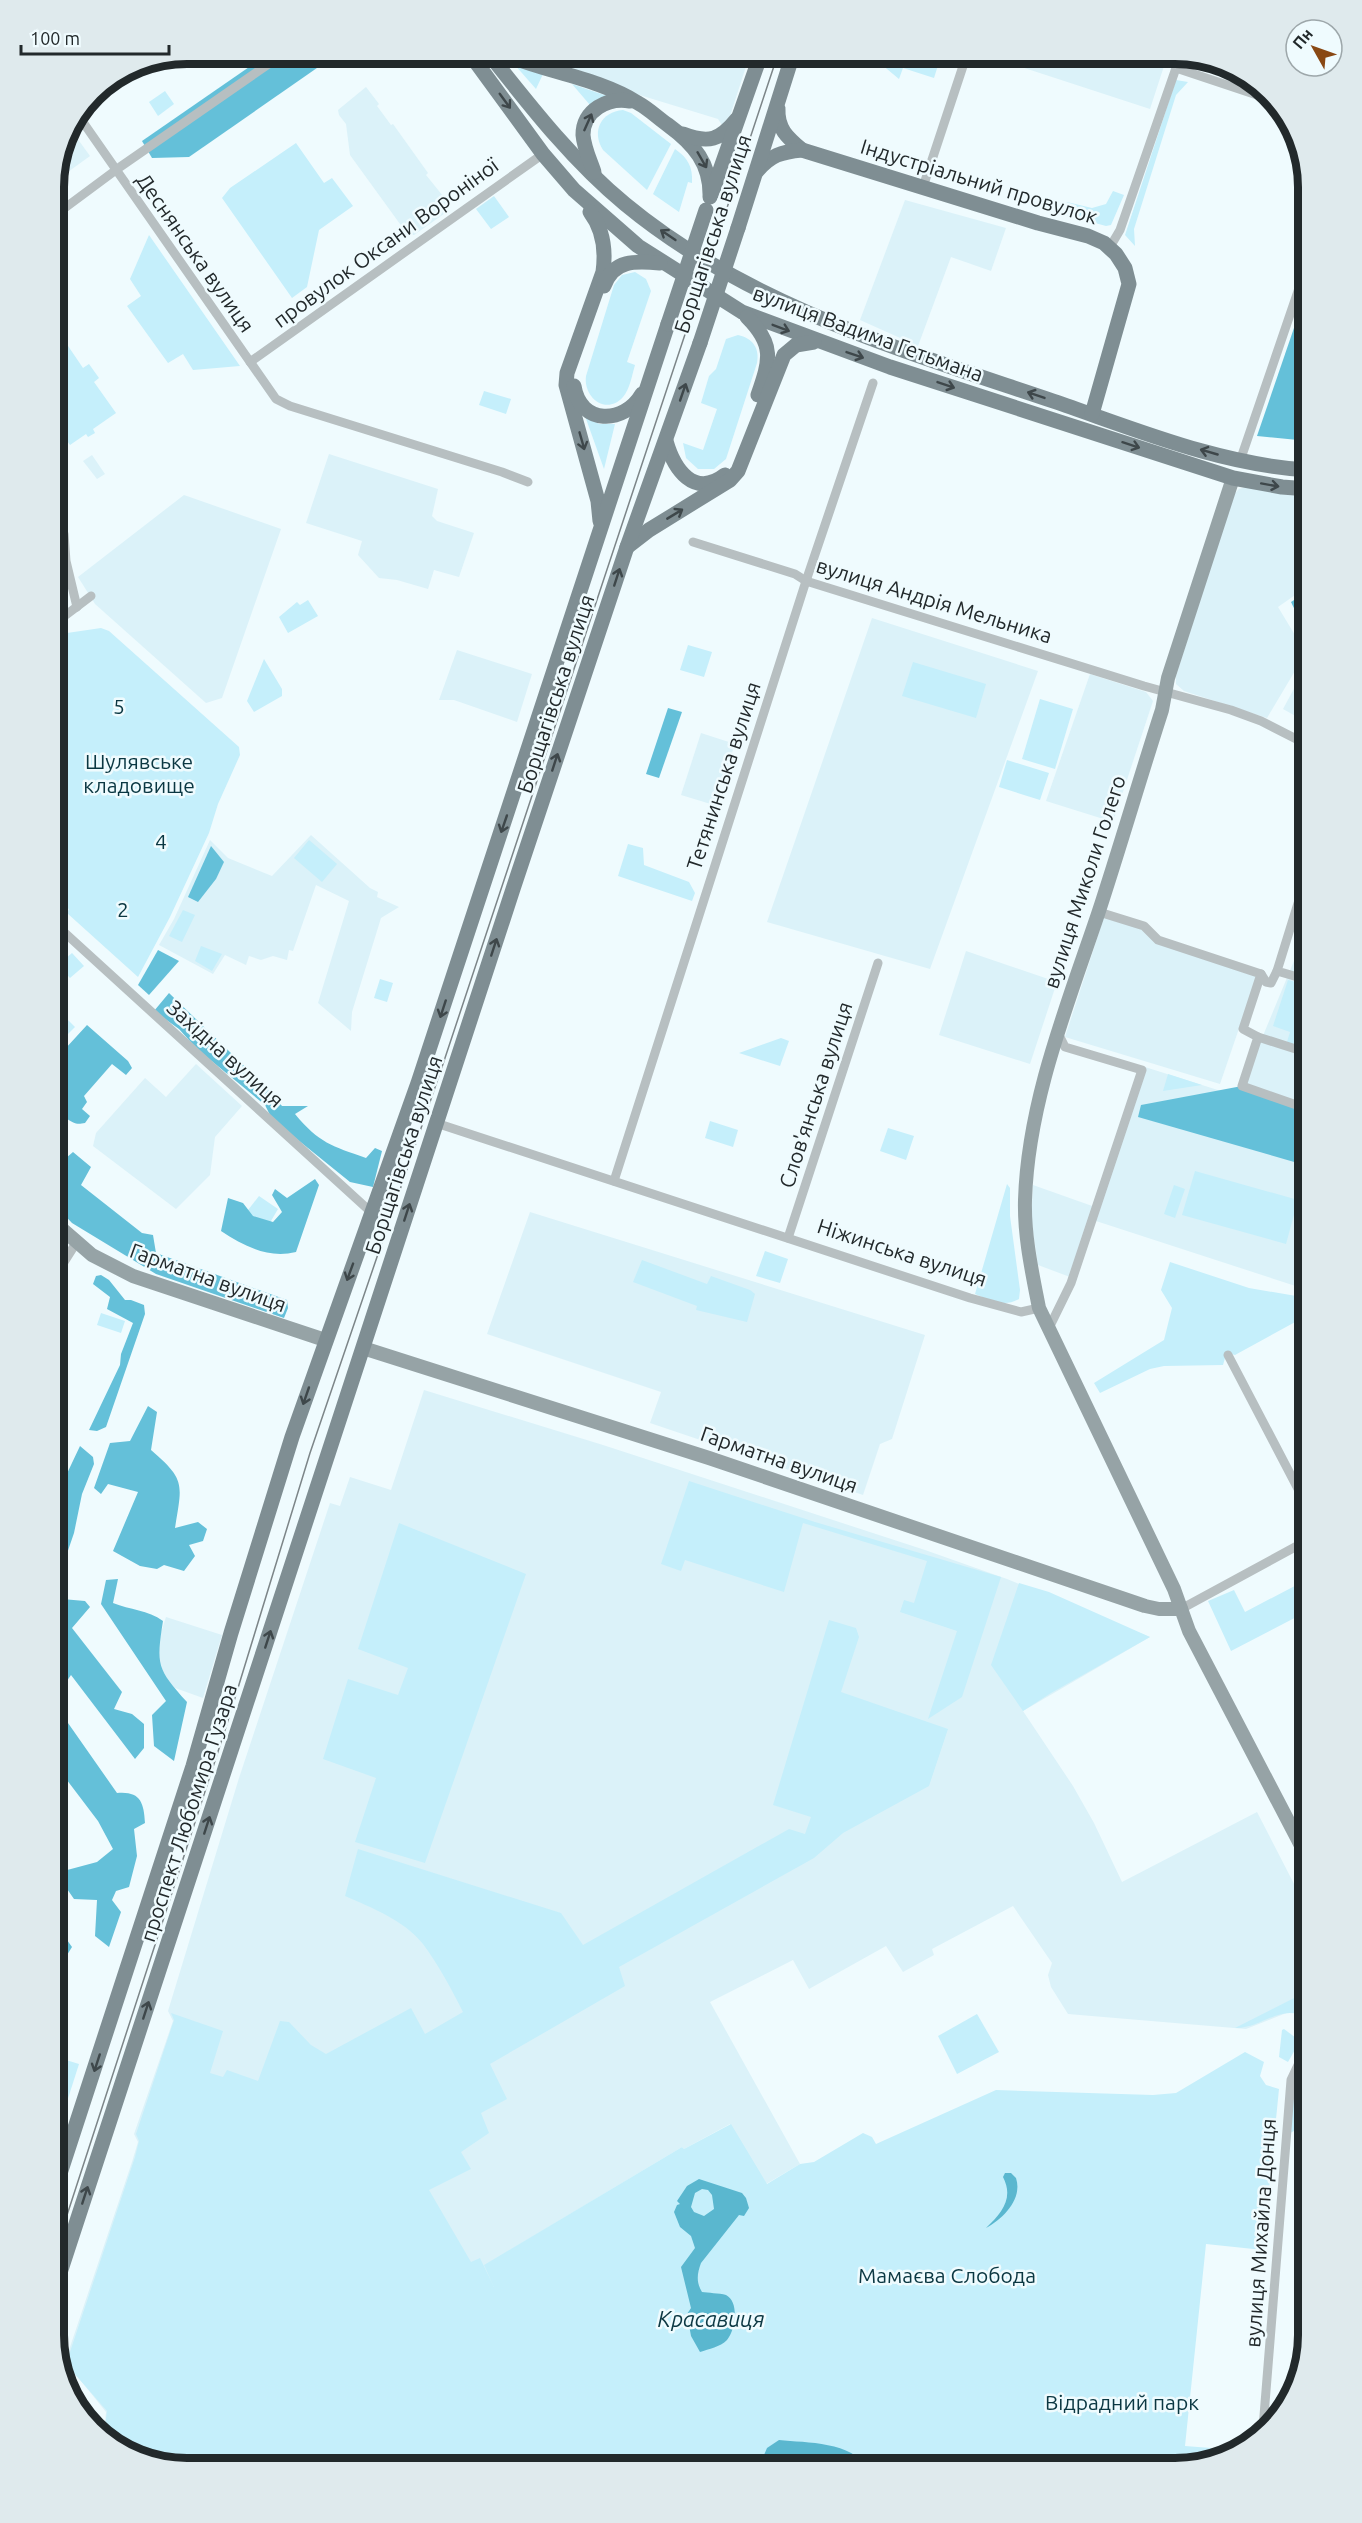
<svg xmlns="http://www.w3.org/2000/svg" width="1362" height="2523" viewBox="0 0 1362 2523" font-family="Ubuntu,sans-serif">
  <style>
    .built { fill: #dbf2f9 }
    .green { fill: #c5effb }
    .forest { fill: #64c0d9 }
    .water { fill: #5ab7cf; fill-rule: evenodd }
    .lines { fill: none; stroke-linecap: round; stroke-linejoin: round }
    .street { stroke: #b7bfc1; stroke-width: 9 }
    .secondary { stroke: #96a3a6; stroke-width: 14 }
    .primary { stroke: #7f8e93; stroke-width: 15 }
    .tram { stroke: #7c8588; stroke-width: 1.5 }
    .primary-bridge { stroke: #7f8e93; stroke-width: 15 }
    .oneway { stroke: #3e474a }
    .labels { text-anchor: middle; stroke-width: 5; stroke-linejoin: round; paint-order: stroke }
    .street-label { font-size: 21px; fill: #22292b; stroke: #effbfe }
    .park-label { font-size: 21px; fill: #0a3742; stroke: #effbfe }
    .water-label { font-size: 22px; font-style: italic; fill: #0d3944; stroke: #effbfe }
    .rim { fill: none; stroke: #22292b; stroke-width: 8 }
  </style>
  <rect width="100%" height="100%" fill="#effbfe"/>
  <g class="built">
    <path d="M519,54H750L730,116L722,125L718,119L584,78Z"/>
    <path d="M982,54H1183L1255,81L1260,87L1166,60L1150,109Z"/>
    <path d="M366,87L379,104L377,106L391,125L393,124L428,173L426,175L451,206L448,211L414,235H408L350,155L346,124L339,115L338,110Z"/>
    <path d="M69,127L90,156L54,182V179Z"/>
    <path d="M905,200L1006,228L991,271L951,257L918,346L860,320Z"/>
    <path d="M329,454L438,489L432,516L437,521L474,533L459,577L434,570L428,589L397,580L379,578L358,555L362,541L306,523Z"/>
    <path d="M92,455L105,474L97,479L83,461Z"/>
    <path d="M1246,487L1308,497V586L1278,607L1301,645L1308,649L1267,718L1184,691L1176,684V676L1234,494L1239,489Z"/>
    <path d="M184,495L281,529L222,698L206,703L95,604L78,577Z"/>
    <path d="M872,618L1038,671L930,969L767,922Z"/>
    <path d="M457,650L532,674L517,722L454,700H439Z"/>
    <path d="M1308,663V723L1283,709Z"/>
    <path d="M1090,674L1146,692L1153,701L1113,822L1046,801Z"/>
    <path d="M701,733L735,744L714,805L681,795Z"/>
    <path d="M311,835L370,888L378,892L377,897L399,907L381,918L352,1012L351,1031L318,1003L349,901L316,885L293,951L289,950L287,960L273,956L261,960L249,956L246,965L225,955L213,974L159,945L174,919L210,840L228,858L272,876Z"/>
    <path d="M1106,911L1160,938L1259,970L1220,1084L1065,1037Z"/>
    <path d="M1308,927V1290L1096,1221L1145,1067L1240,1097L1255,1055Z"/>
    <path d="M966,951L1057,982L1030,1064L939,1035Z"/>
    <path d="M196,1064L242,1106L215,1137L210,1175L176,1209L93,1146L96,1133L145,1078L166,1097Z"/>
    <path d="M1033,1185L1095,1207L1070,1277L1038,1265L1031,1219Z"/>
    <path d="M530,1212L925,1335L892,1439L880,1444L863,1495L650,1423L661,1392L487,1334Z"/>
    <path d="M424,1390L603,1445L925,1550L1007,1579L1150,1637L1023,1711L1073,1786L1094,1823L1122,1882L1257,1812L1308,1911V2019L1298,2012H1289L1246,2029L1068,2014L1051,1987L1048,1975L1052,1963L1013,1906L932,1949L934,1955L903,1972L886,1946L809,1989L793,1960L710,2002L800,2164L766,2184L730,2124L684,2149L682,2147L485,2265L582,2469H179L113,2446L104,2435L106,2412L73,2371L64,2365L132,2162L138,2142L134,2134L173,2021L168,2011L239,1778L330,1503L340,1506L350,1477L391,1490Z"/>
    <path d="M166,1617L222,1635L203,1698L164,1684L149,1670Z"/>
  </g>
  <g class="green">
    <path d="M876,54H924L940,59L934,78L903,68L899,79L875,59Z"/>
    <path d="M514,64L543,74L536,89Z"/>
    <path d="M1176,80L1188,82L1176,95L1134,229L1135,246L1125,235Z"/>
    <path d="M572,84L607,96L596,100L590,105Z"/>
    <path d="M165,91L174,104L158,116L149,102Z"/>
    <path d="M623,110L631,113L671,144L647,190L603,150C591,131 601,112 623,110Z"/>
    <path d="M296,143L324,183L332,178L353,206L319,230L307,287L292,298L222,198L230,188Z"/>
    <path d="M675,149C688,158 693,167 692,183L688,182L679,212L653,194Z"/>
    <path d="M1113,191L1124,195L1111,225L1106,226L1062,214L1067,202L1092,208L1106,204Z"/>
    <path d="M494,196L509,217L491,229L476,209Z"/>
    <path d="M149,235L240,366L193,370L183,354L168,363L127,306L141,296L130,279Z"/>
    <path d="M635,272L646,279L651,291L627,362L635,365C632,375 630,389 623,397C606,416 583,397 586,376L614,285L622,275Z"/>
    <path d="M738,335C753,338 760,349 757,363L726,459L714,469H698L686,458L683,443L703,450L717,409L701,403L709,376L716,369L726,339Z"/>
    <path d="M64,340L83,368L89,364L99,378L94,382L116,413L93,429L95,433L88,437L86,434L70,445L54,423V346Z"/>
    <path d="M484,391L511,399L506,414L479,405Z"/>
    <path d="M585,416L599,424H615L604,469Z"/>
    <path d="M308,600L318,616L288,633L279,617L297,602L300,605Z"/>
    <path d="M101,628L109,631L239,747L240,755L218,804L209,833L170,917L138,977L67,913L69,909L64,906L60,907L54,902V640L67,633Z"/>
    <path d="M688,645L712,652L704,677L680,670Z"/>
    <path d="M264,659L282,689V696L254,712L247,701Z"/>
    <path d="M913,662L986,684L976,718L902,696Z"/>
    <path d="M1040,699L1073,709L1055,769L1022,759Z"/>
    <path d="M1007,760L1049,773L1040,800L999,787Z"/>
    <path d="M309,840L337,864L322,882L294,858Z"/>
    <path d="M628,844L643,848L644,865L689,882L695,893L692,901L618,876Z"/>
    <path d="M183,910L195,915L182,942L169,936Z"/>
    <path d="M201,946L222,954L212,971L195,961Z"/>
    <path d="M72,953L84,966L70,978L58,965Z"/>
    <path d="M380,979L393,983L387,1002L374,998Z"/>
    <path d="M1288,980L1308,985V1030L1302,1048L1287,1042L1290,1032L1273,1026Z"/>
    <path d="M57,1009L75,1027L54,1048V1012Z"/>
    <path d="M781,1038L789,1041L780,1066L739,1053Z"/>
    <path d="M1168,1074L1202,1085L1163,1091Z"/>
    <path d="M710,1121L738,1130L733,1147L705,1138Z"/>
    <path d="M888,1128L914,1136L906,1160L880,1151Z"/>
    <path d="M1195,1171L1298,1200L1286,1244L1182,1215Z"/>
    <path d="M1007,1184L1010,1188V1216L1020,1290L1019,1299C1004,1308 989,1300 975,1294Z"/>
    <path d="M1174,1185L1185,1189L1175,1218L1164,1214Z"/>
    <path d="M259,1196L278,1209L261,1238L234,1228Z"/>
    <path d="M765,1251L788,1259L780,1283L756,1276Z"/>
    <path d="M642,1260L707,1284L711,1276L750,1290L755,1294L747,1322L696,1310L697,1306L633,1282Z"/>
    <path d="M1170,1262L1249,1288L1308,1298V1315L1235,1355L1231,1354L1225,1358L1223,1365L1164,1366L1150,1369L1100,1393L1094,1383L1164,1340L1172,1308L1161,1290Z"/>
    <path d="M101,1313L125,1321L121,1333L97,1325Z"/>
    <path d="M689,1481L815,1522L1001,1577L962,1697L928,1719L957,1631L900,1612L904,1600L914,1603L927,1561L803,1523L784,1592L685,1560L681,1571L661,1564Z"/>
    <path d="M399,1523L526,1574L425,1863L355,1842L376,1778L323,1759L348,1679L398,1695L408,1668L358,1649Z"/>
    <path d="M1308,1579V1611L1231,1651L1208,1601L1234,1590L1245,1612Z"/>
    <path d="M1019,1583L1049,1592L1150,1637L1051,1693L1023,1711L991,1665Z"/>
    <path d="M829,1620L856,1628L859,1637L841,1692L948,1729L929,1786L843,1833L814,1858L619,1967L625,1986L490,2064L507,2099L481,2113L489,2133L461,2152L471,2169L429,2190L471,2262L480,2258L494,2287L484,2265L682,2147L684,2149L731,2124L767,2184L800,2164L814,2162L863,2133L872,2137L876,2144L996,2090L1153,2095L1176,2093L1245,2052L1264,2062L1260,2076L1266,2085L1279,2089L1263,2250L1206,2244L1185,2446L1237,2450L1226,2459L1174,2469H390L382,2459L389,2469H179L113,2446L104,2436L107,2411L66,2364L135,2157L139,2141L136,2134L174,2020L171,2013L223,2031L210,2073L223,2077L227,2070L258,2081L280,2021L289,2022L311,2045L326,2054L411,2008L425,2034L463,2012C452,1990 438,1964 423,1944C404,1920 372,1908 345,1896L358,1849L561,1913L583,1945L789,1829L805,1834L811,1817L773,1805Z"/>
    <path d="M1308,1991V2019C1282,2001 1262,2029 1235,2028Z"/>
    <path d="M977,2014L999,2052L957,2074L938,2036Z"/>
    <path d="M1284,2029L1300,2041L1288,2062L1279,2057L1282,2030Z"/>
    <path d="M1308,2049V2124L1288,2134L1293,2080Z"/>
    <path d="M66,2060L79,2064L64,2111L54,2108V2099Z"/>
  </g>
  <g class="forest">
    <path d="M268,54H322L327,61L189,157L152,158L142,141Z"/>
    <path d="M1308,287V441L1257,436Z"/>
    <path d="M1308,591V637L1291,602Z"/>
    <path d="M668,708L682,712L659,778L646,774Z"/>
    <path d="M211,846L224,862L216,879L198,902L188,897Z"/>
    <path d="M158,950L179,961L149,995L138,985Z"/>
    <path d="M169,993L265,1086L282,1106H308L295,1114C319,1143 332,1146 366,1158L375,1148L382,1151L373,1187L350,1182L272,1119L265,1105L197,1049L179,1029L154,1011Z"/>
    <path d="M87,1025L128,1061L132,1068L126,1075L112,1064L84,1096L87,1102L82,1109L90,1116L85,1123C76,1125 74,1123 67,1119C48,1107 54,1081 54,1061Z"/>
    <path d="M1242,1086L1308,1108V1166L1138,1117L1141,1105Z"/>
    <path d="M73,1152L91,1167L81,1185L142,1233L153,1235L156,1253L287,1300L288,1308L284,1318L156,1274L72,1223L54,1204V1164L58,1165Z"/>
    <path d="M315,1179L319,1185L296,1252C268,1259 244,1246 221,1231L228,1198L243,1203L253,1216L273,1222L282,1212L272,1195L275,1189L287,1198Z"/>
    <path d="M101,1275L109,1280L125,1300H131L144,1305L145,1314L106,1427L97,1431L89,1430L120,1365L121,1354L133,1323L107,1309L110,1297L93,1284L96,1276Z"/>
    <path d="M148,1406L157,1412L151,1450C186,1480 182,1484 175,1528L198,1522L207,1529L203,1541L189,1545L195,1556L184,1571L164,1565L157,1569L140,1566L113,1551L138,1492L108,1484L101,1494L94,1488L110,1443L130,1441Z"/>
    <path d="M80,1446L93,1457L94,1464L82,1494L74,1533L59,1577L54,1576V1501Z"/>
    <path d="M118,1579L113,1603C130,1610 148,1610 163,1621C156,1665 157,1669 187,1702L174,1761L154,1746L152,1715L166,1701L101,1604L106,1580Z"/>
    <path d="M62,1599L85,1601L90,1607L72,1628L122,1692L114,1709L132,1714L144,1724V1748L135,1759L71,1675L54,1700V1658Z"/>
    <path d="M54,1703L117,1793C140,1791 144,1802 145,1823L134,1829L137,1856L129,1887L116,1891L112,1900L121,1912L109,1947L95,1936L97,1900L74,1899L56,1873L97,1862L113,1849L98,1821L54,1763Z"/>
    <path d="M54,1814L68,1836L64,1856L54,1857Z"/>
    <path d="M54,1926H57L72,1947L57,1971L54,1972Z"/>
  </g>
  <g class="water">
    <path d="M1005,2173H1011L1016,2178C1023,2199 1003,2219 986,2228C1002,2213 1014,2198 1003,2177Z"/>
    <path d="M699,2179L742,2193L746,2198L749,2208L744,2216L739,2215L701,2263C697,2274 696,2282 702,2292C708,2293 719,2293 726,2295C740,2302 735,2331 727,2340C720,2347 709,2349 700,2352L691,2336L687,2314L691,2308L681,2267L695,2248L691,2236L680,2227L674,2212L677,2205L680,2204L677,2201L687,2186ZM702,2189L708,2190L712,2195L714,2209L704,2216L694,2212L691,2207L695,2193Z"/>
    <path d="M779,2440C807,2443 852,2441 868,2469H758L767,2448Z"/>
  </g>
  <g class="lines">
    <g class="street">
      <path d="M78,115L276,399L290,406L502,472L528,482"/>
      <path d="M923,187L967,54"/>
      <path d="M54,216L120,167L283,54"/>
      <path d="M1110,247L1120,230L1176,68L1269,99"/>
      <path d="M250,362L543,154"/>
      <path d="M1240,461L1308,262"/>
      <path d="M54,520L64,534L66,561L77,607"/>
      <path d="M693,542L795,574L806,581L1144,686L1231,710L1261,721L1308,745"/>
      <path d="M54,624L91,596"/>
      <path d="M1099,912L1144,926L1158,940L1261,974L1243,1029L1258,1037L1242,1086L1308,1109"/>
      <path d="M54,923L372,1213"/>
      <path d="M1261,974L1266,982L1271,983L1277,971"/>
      <path d="M1308,980L1277,971L1308,871"/>
      <path d="M1258,1037L1305,1052L1308,1042"/>
      <path d="M436,1123L970,1298L1021,1312L1039,1308"/>
      <path d="M614,1181L806,581L873,383"/>
      <path d="M788,1238L878,963"/>
      <path d="M54,1255L64,1232"/>
      <path d="M54,1278L76,1243"/>
      <path d="M1049,1328L1071,1283L1142,1070L1065,1047L1058,1033"/>
      <path d="M1228,1355L1308,1508"/>
      <path d="M1181,1609L1308,1540"/>
      <path d="M54,2145L68,2149"/>
      <path d="M1263,2428L1291,2080L1308,2044"/>
    </g>
    <g class="secondary">
      <path d="M1233,478L1168,678L1162,710C1140,778 1120,847 1098,914C1067,1006 1028,1102 1025,1200C1024,1236 1032,1272 1039,1308L1174,1589L1189,1631L1308,1859"/>
      <path d="M54,1222L92,1255L133,1276L325,1340"/>
      <path d="M363,1348L709,1458L1145,1606L1159,1609H1181"/>
    </g>
    <g class="primary">
      <path d="M470,54L543,154L574,190L638,246L742,312L890,367L1233,478L1282,487L1308,489"/>
      <path d="M489,54C531,107 573,161 625,204C748,306 905,351 1053,401C1135,429 1220,465 1308,470"/>
      <path d="M504,54C547,72 598,78 638,103C649,109 658,118 668,125C694,144 711,164 710,197"/>
      <path d="M778,109C777,129 788,138 802,150"/>
      <path d="M683,134C709,144 720,140 737,119"/>
      <path d="M757,171C771,155 781,152 802,150L1038,223L1088,236L1104,243L1116,254L1125,268L1129,284L1092,414"/>
      <path d="M594,172C590,160 584,148 583,135C583,110 608,97 630,101"/>
      <path d="M712,193L761,54"/>
      <path d="M590,212C603,229 606,250 603,272L567,373L566,385L598,501L600,521"/>
      <path d="M738,228L793,54"/>
      <path d="M604,286C613,259 636,261 660,263"/>
      <path d="M747,317C775,345 770,360 758,395"/>
      <path d="M574,386C580,425 624,425 642,394"/>
      <path d="M666,441C674,469 694,499 725,475"/>
      <path d="M627,547L649,530L730,480L738,471L784,355L796,345L814,342"/>
      <path d="M54,2192L193,1766L231,1633L292,1437L418,1083L668,324"/>
      <path d="M54,2291L513,889L627,547L700,343"/>
    </g>
    <path class="tram" d="M54,2255L226,1727L310,1453L444,1061L778,54"/>
    <g class="primary-bridge">
      <path d="M668,324L706,210"/>
      <path d="M700,343L738,228"/>
    </g>
  </g>
  <defs><path id="oneway-shaft" d="M-6 0H5M1.5-3L5.5 0L1.5 3" fill="none" stroke-width="1.6" stroke-linecap="round" stroke-linejoin="round" transform="scale(1.5)"/></defs>
  <g class="oneway">
    <use href="#oneway-shaft" transform="translate(505 101) rotate(54)"/>
    <use href="#oneway-shaft" transform="translate(588 122) rotate(-66)"/>
    <use href="#oneway-shaft" transform="translate(702 160) rotate(60)"/>
    <use href="#oneway-shaft" transform="translate(668 235) rotate(-146)"/>
    <use href="#oneway-shaft" transform="translate(781 328) rotate(21)"/>
    <use href="#oneway-shaft" transform="translate(855 355) rotate(19)"/>
    <use href="#oneway-shaft" transform="translate(946 385) rotate(19)"/>
    <use href="#oneway-shaft" transform="translate(683 392) rotate(-71)"/>
    <use href="#oneway-shaft" transform="translate(1036 395) rotate(-161)"/>
    <use href="#oneway-shaft" transform="translate(582 441) rotate(74)"/>
    <use href="#oneway-shaft" transform="translate(1131 445) rotate(18)"/>
    <use href="#oneway-shaft" transform="translate(1209 452) rotate(-164)"/>
    <use href="#oneway-shaft" transform="translate(1270 485) rotate(10)"/>
    <use href="#oneway-shaft" transform="translate(675 514) rotate(-31)"/>
    <use href="#oneway-shaft" transform="translate(617 577) rotate(-72)"/>
    <use href="#oneway-shaft" transform="translate(555 762) rotate(-72)"/>
    <use href="#oneway-shaft" transform="translate(504 824) rotate(109)"/>
    <use href="#oneway-shaft" transform="translate(494 947) rotate(-72)"/>
    <use href="#oneway-shaft" transform="translate(443 1009) rotate(108)"/>
    <use href="#oneway-shaft" transform="translate(407 1212) rotate(-72)"/>
    <use href="#oneway-shaft" transform="translate(350 1272) rotate(110)"/>
    <use href="#oneway-shaft" transform="translate(306 1396) rotate(109)"/>
    <use href="#oneway-shaft" transform="translate(268 1639) rotate(-72)"/>
    <use href="#oneway-shaft" transform="translate(207 1825) rotate(-72)"/>
    <use href="#oneway-shaft" transform="translate(146 2010) rotate(-72)"/>
    <use href="#oneway-shaft" transform="translate(97 2063) rotate(108)"/>
    <use href="#oneway-shaft" transform="translate(85 2195) rotate(-72)"/>
  </g>
  <g class="labels">
    <g class="street-label">
      <text transform="translate(979 182) rotate(17)" y="7">Індустріальний провулок</text>
      <text transform="translate(713 234) rotate(-72)" y="7">Борщагівська вулиця</text>
      <text transform="translate(386 243) rotate(-36)" y="7">провулок Оксани Вороніної</text>
      <text transform="translate(195 253) rotate(55)" y="7">Деснянська вулиця</text>
      <text transform="translate(868 334) rotate(20)" y="7">вулиця Вадима Гетьмана</text>
      <text transform="translate(934 601) rotate(17)" y="7">вулиця Андрія Мельника</text>
      <text transform="translate(556 694) rotate(-72)" y="7">Борщагівська вулиця</text>
      <text transform="translate(724 776) rotate(-72)" y="7">Тетянинська вулиця</text>
      <text transform="translate(1085 882) rotate(-72)" y="7">вулиця Миколи Голего</text>
      <text transform="translate(225 1054) rotate(42)" y="7">Західна вулиця</text>
      <text transform="translate(816 1095) rotate(-72)" y="7">Слов'янська вулиця</text>
      <text transform="translate(404 1155) rotate(-72)" y="7">Борщагівська вулиця</text>
      <text transform="translate(902 1253) rotate(18)" y="7">Ніжинська вулиця</text>
      <text transform="translate(208 1278) rotate(20)" y="7">Гарматна вулиця</text>
      <text transform="translate(779 1460) rotate(19)" y="7">Гарматна вулиця</text>
      <text transform="translate(189 1813) rotate(-72)" y="7">проспект Любомира Гузара</text>
      <text transform="translate(1261 2233) rotate(-86)" y="7">вулиця Михайла Донця</text>
    </g>
    <g class="park-label">
      <text x="119" y="714">5</text>
      <text x="139" y="769">Шулявське<tspan x="139" dy="24">кладовище</tspan></text>
      <text x="161" y="849">4</text>
      <text x="123" y="917">2</text>
      <text x="947" y="2283">Мамаєва Слобода</text>
      <text x="1122" y="2410">Відрадний парк</text>
    </g>
    <g class="water-label">
      <text x="711" y="2327">Красавиця</text>
    </g>
  </g>
  <path d="M0 0H1362V2523H0ZM187 64H1175A123 123 0 0 1 1298 187V2335A123 123 0 0 1 1175 2458H187A123 123 0 0 1 64 2335V187A123 123 0 0 1 187 64Z" fill="#dfeaed" fill-rule="evenodd"/>
  <path class="rim" d="M187 64H1175A123 123 0 0 1 1298 187V2335A123 123 0 0 1 1175 2458H187A123 123 0 0 1 64 2335V187A123 123 0 0 1 187 64Z"/>
  <g transform="translate(1314 48) rotate(310)"><circle r="28" fill="#effbfe" stroke="#9da7aa" stroke-width="1.5"/>
  <path d="M0-4.5L10 22L0 15L-10 22Z" fill="#894813"/>
  <text y="-9" font-size="16" font-weight="bold" text-anchor="middle" fill="#22292b">Пн</text>
  </g>
  <path d="M21 45v9h148v-9" fill="none" stroke="#22292b" stroke-width="3"/>
  <text x="30" y="45" font-size="18" fill="#22292b" stroke="#effbfe" stroke-width="4.5" paint-order="stroke">100 m</text>
</svg>
